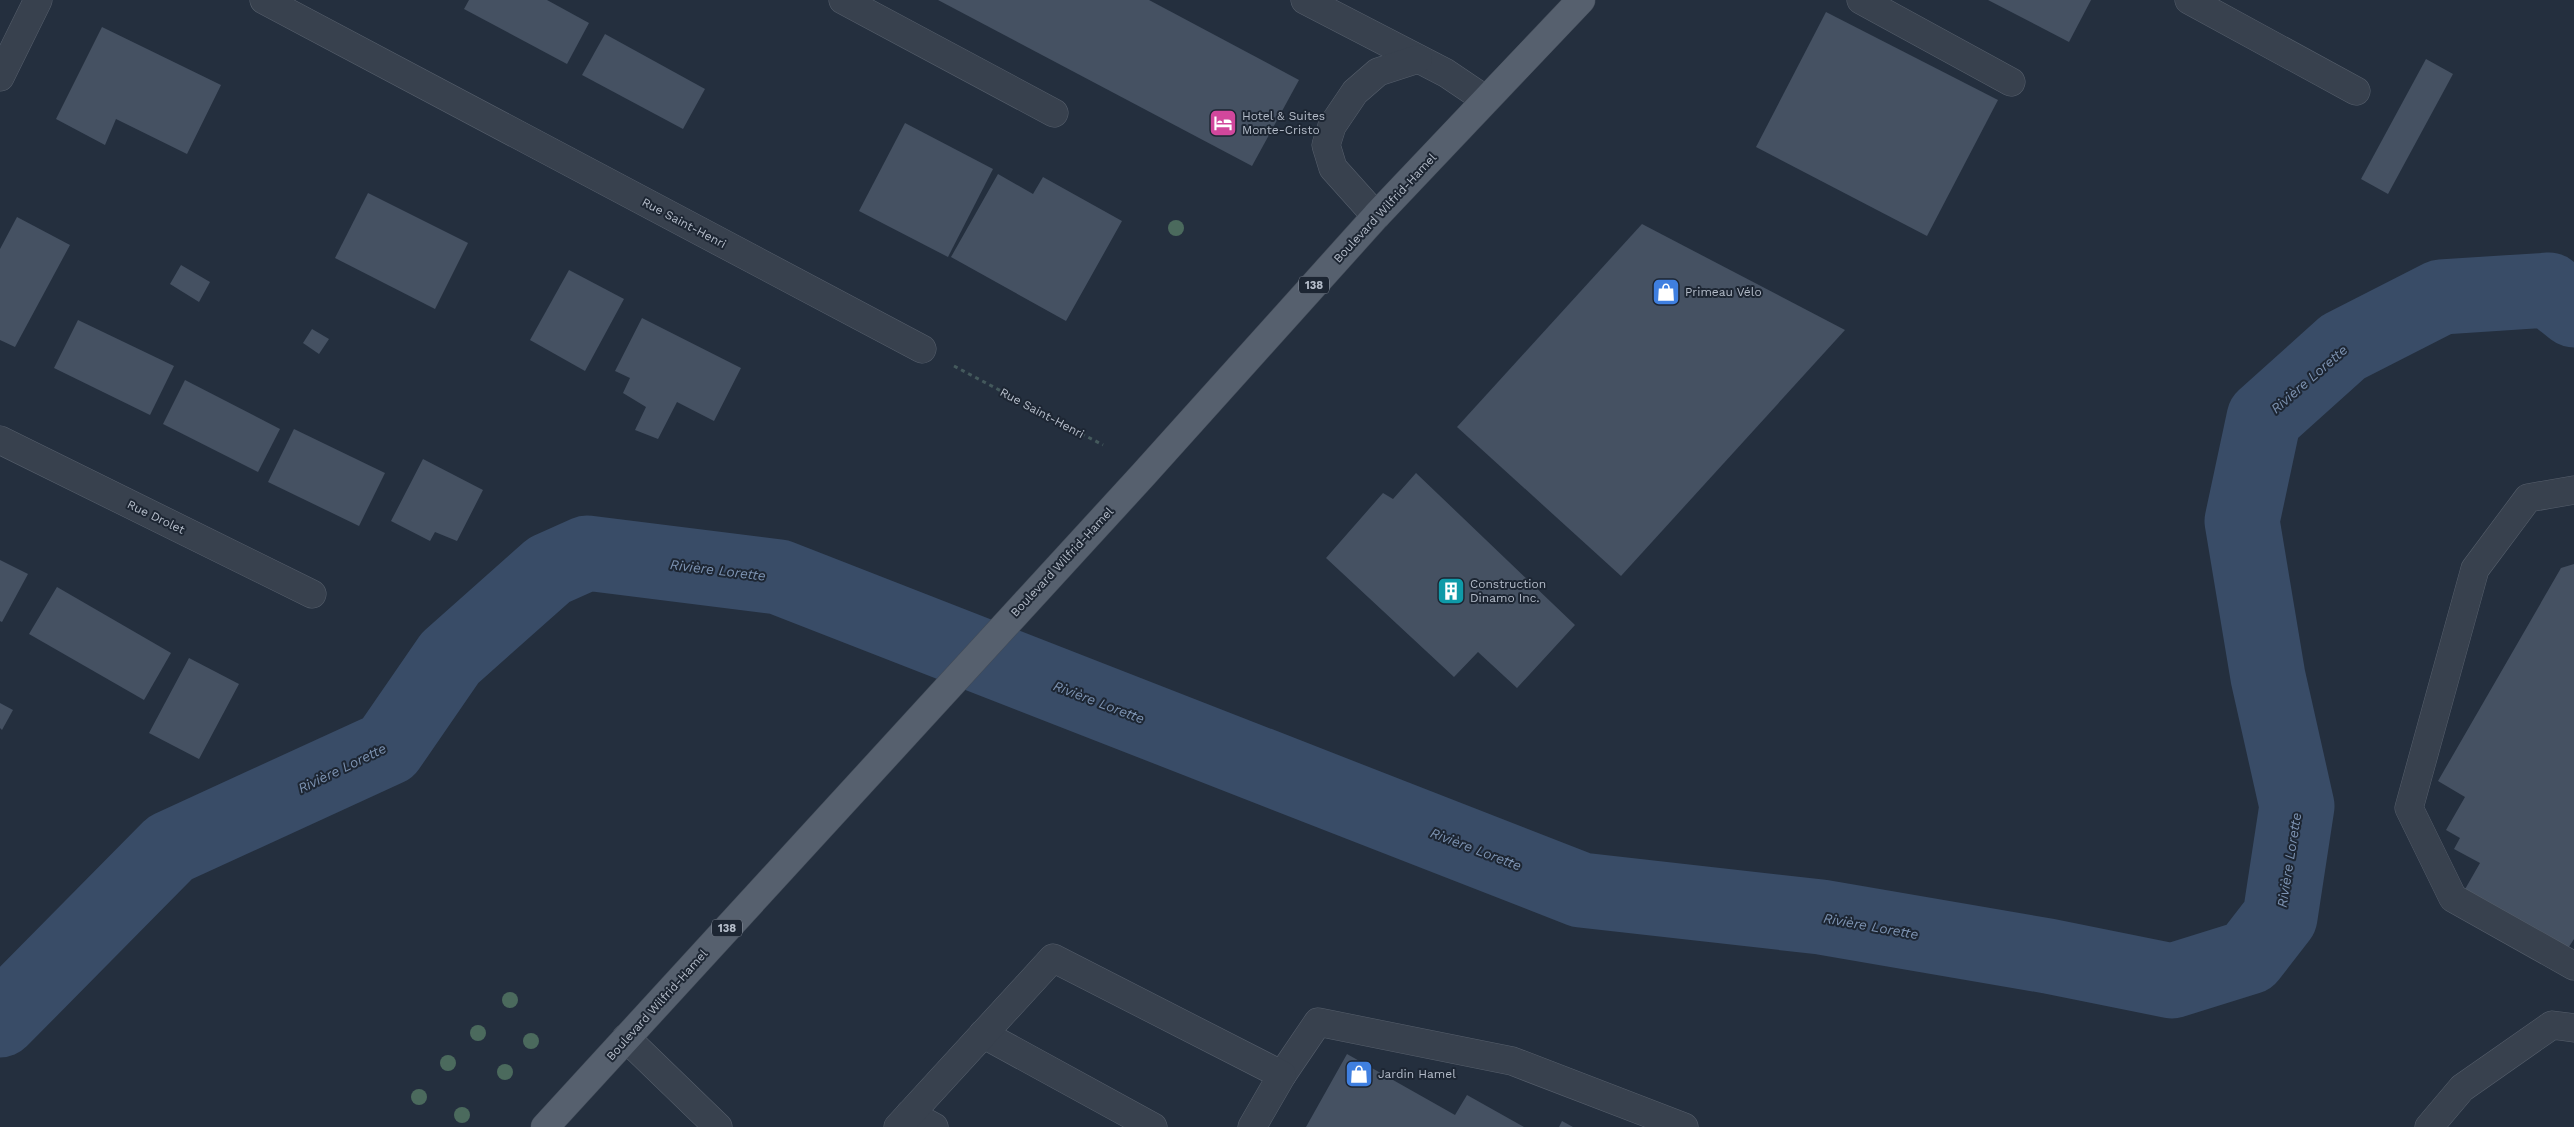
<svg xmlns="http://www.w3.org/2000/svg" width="2574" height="1127" viewBox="0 0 2574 1127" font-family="'Work Sans',sans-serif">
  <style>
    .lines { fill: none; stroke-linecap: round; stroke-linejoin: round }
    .river { stroke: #394c67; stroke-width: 75 }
    .building { fill: #455162 }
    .minor-casing { stroke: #565f6c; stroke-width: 29 }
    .major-casing { stroke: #414a57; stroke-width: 29 }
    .path { stroke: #44595c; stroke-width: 3; stroke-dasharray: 4 4; stroke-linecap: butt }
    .minor { stroke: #38414e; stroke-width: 28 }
    .major { stroke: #56606e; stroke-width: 28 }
    .tree { fill: #4b6a5d }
    .labels { text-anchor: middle; stroke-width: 4; stroke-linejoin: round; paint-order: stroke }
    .shield { fill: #1d2633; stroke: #878f9c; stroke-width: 1 }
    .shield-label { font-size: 11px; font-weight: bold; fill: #b4bcc9 }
    .poi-label { font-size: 12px; fill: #b4bcc9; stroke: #1d2633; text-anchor: start }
    .street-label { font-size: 12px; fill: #b4bcc9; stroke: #1d2633 }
    .water-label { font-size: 14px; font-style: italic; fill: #7c92b1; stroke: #1d2633 }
  </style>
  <rect width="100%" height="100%" fill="#242f3e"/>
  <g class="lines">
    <path class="river" d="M0,1020L170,848L388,748L450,658L549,570L587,553L779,577L1581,890L1821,917L2048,956L2172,981L2249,957L2280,917L2297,806L2268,677L2242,521L2264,418L2343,347L2441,297L2549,290L2574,310"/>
  </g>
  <g class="building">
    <path d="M469,0H547L589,23L567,64L464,9Z"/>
    <path d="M938,0H1149L1299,80L1252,166Z"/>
    <path d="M1988,0H2091L2069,42Z"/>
    <path d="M1826,12L1998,100L1927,236L1756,147Z"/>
    <path d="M102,27L221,85L187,154L116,119L105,145L56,119Z"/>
    <path d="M605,34L705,89L683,129L582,75Z"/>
    <path d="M2426,59L2453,74L2388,194L2361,179Z"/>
    <path d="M905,123L993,169L948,257L859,211Z"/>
    <path d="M998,174L1033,194L1043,177L1122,221L1066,321L951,257Z"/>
    <path d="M368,193L468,243L435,309L335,258Z"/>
    <path d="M17,217L70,245L15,347L0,340V249Z"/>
    <path d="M1642,224L1845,330L1621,576L1457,427Z"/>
    <path d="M181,265L210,282L199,302L170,284Z"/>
    <path d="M569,270L624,299L585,371L530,340Z"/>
    <path d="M642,318L741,368L714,421L677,402L658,439L635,430L646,407L623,393L630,378L615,371Z"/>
    <path d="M78,320L174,366L150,415L54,368Z"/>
    <path d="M312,329L329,339L319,354L303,343Z"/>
    <path d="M185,380L280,429L258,472L163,424Z"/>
    <path d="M294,429L385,473L359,526L268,482Z"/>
    <path d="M423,459L483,490L457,541L435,532L430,541L391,521Z"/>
    <path d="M1416,473L1575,625L1517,688L1478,652L1454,677L1326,558L1383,493L1393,499Z"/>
    <path d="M0,560L28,574L2,622L0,621Z"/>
    <path d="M2574,564V939L2567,950L2464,891L2480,863L2454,849L2460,838L2446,830L2465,797L2438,781L2561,568Z"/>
    <path d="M57,587L171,653L144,700L29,634Z"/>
    <path d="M189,658L239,684L199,759L149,733Z"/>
    <path d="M0,703L13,710L2,730L0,728Z"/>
    <path d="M1347,1054L1455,1115L1467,1095L1524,1127H1306Z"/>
    <path d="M1562,1121L1573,1127H1559Z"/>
  </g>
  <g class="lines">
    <g class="minor-casing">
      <g id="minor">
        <path d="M264,0L922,349"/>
        <path d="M843,0L1054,113"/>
        <path d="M1305,0L1446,73L1486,100"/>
        <path d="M1861,0L2011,82"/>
        <path d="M2189,0L2356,91"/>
        <path d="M0,77L38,0"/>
        <path d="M1376,216L1333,168L1326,145L1332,126L1355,92L1378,72L1418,59"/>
        <path d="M0,440L312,594"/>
        <path d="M2574,490L2528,498L2475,569L2409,808L2453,898L2574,966"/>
        <path d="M983,1034L1153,1127"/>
        <path d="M626,1038L718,1127"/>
        <path d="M1282,1075L1318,1022L1512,1061L1684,1127"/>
        <path d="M910,1114L934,1127"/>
        <path d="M898,1127L1053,958L1282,1075L1252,1127"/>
        <path d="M2429,1127L2462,1088L2552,1025L2574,1028"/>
      </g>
    </g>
    <g class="major-casing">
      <path id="major" d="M545,1127L1143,475L1376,216L1581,0"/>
    </g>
    <path class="path" d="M954,366L1103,445"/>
    <use href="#minor" class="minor"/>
    <use href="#major" class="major"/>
  </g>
  <g class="tree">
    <circle cx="1176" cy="228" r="8"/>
    <circle cx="510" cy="1000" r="8"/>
    <circle cx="478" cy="1033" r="8"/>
    <circle cx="531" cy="1041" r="8"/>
    <circle cx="448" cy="1063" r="8"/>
    <circle cx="505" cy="1072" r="8"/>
    <circle cx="419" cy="1097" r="8"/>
    <circle cx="462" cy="1115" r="8"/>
  </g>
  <defs>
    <g id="hotel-square" transform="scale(1.4375)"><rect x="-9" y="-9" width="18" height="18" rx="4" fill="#d1479c" stroke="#1d2633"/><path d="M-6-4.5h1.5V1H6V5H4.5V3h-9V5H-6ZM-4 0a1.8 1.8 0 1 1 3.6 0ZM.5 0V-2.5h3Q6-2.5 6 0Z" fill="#fff"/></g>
    <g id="shop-square" transform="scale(1.4375)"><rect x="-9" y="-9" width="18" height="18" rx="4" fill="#3f7fe0" stroke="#1d2633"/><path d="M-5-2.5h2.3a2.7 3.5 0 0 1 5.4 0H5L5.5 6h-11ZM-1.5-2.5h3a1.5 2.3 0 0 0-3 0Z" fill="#fff"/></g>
    <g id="building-square" transform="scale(1.4375)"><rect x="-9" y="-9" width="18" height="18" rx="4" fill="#0f9aa8" stroke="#1d2633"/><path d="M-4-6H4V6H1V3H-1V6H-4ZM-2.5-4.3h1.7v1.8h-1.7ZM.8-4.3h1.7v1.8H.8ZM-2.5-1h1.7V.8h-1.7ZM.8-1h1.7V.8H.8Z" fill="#fff"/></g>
  </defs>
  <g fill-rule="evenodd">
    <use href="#hotel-square" x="1223" y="123"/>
    <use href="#shop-square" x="1666" y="292"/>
    <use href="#building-square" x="1451" y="591"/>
    <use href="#shop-square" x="1359" y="1074"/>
  </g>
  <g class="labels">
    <g class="shield">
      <rect x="1299" y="276.5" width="30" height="17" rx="4"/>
      <rect x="712" y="919.5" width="30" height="17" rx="4"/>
    </g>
    <g class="shield-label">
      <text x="1314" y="289">138</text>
      <text x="727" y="932">138</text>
    </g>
    <g class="poi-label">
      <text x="1242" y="120">Hotel &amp; Suites<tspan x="1242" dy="14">Monte-Cristo</tspan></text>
      <text x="1685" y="296">Primeau Vélo</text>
      <text x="1470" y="588">Construction<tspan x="1470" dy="14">Dinamo Inc.</tspan></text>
      <text x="1378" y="1078">Jardin Hamel</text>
    </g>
    <g class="street-label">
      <text transform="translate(1385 208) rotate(-47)" y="4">Boulevard Wilfrid-Hamel</text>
      <text transform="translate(684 223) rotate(28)" y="4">Rue Saint-Henri</text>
      <text transform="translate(1042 413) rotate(28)" y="4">Rue Saint-Henri</text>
      <text transform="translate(156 517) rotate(26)" y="4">Rue Drolet</text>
      <text transform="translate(1062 562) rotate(-47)" y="4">Boulevard Wilfrid-Hamel</text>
      <text transform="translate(657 1005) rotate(-48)" y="4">Boulevard Wilfrid-Hamel</text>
    </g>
    <g class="water-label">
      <text transform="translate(2309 379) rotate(-41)" y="5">Rivière Lorette</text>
      <text transform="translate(718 570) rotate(7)" y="5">Rivière Lorette</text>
      <text transform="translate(1099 702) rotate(21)" y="5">Rivière Lorette</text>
      <text transform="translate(342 768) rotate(-26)" y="5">Rivière Lorette</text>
      <text transform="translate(1476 849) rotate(21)" y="5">Rivière Lorette</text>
      <text transform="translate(2289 860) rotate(-81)" y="5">Rivière Lorette</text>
      <text transform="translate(1871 926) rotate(10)" y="5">Rivière Lorette</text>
    </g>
  </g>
</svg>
